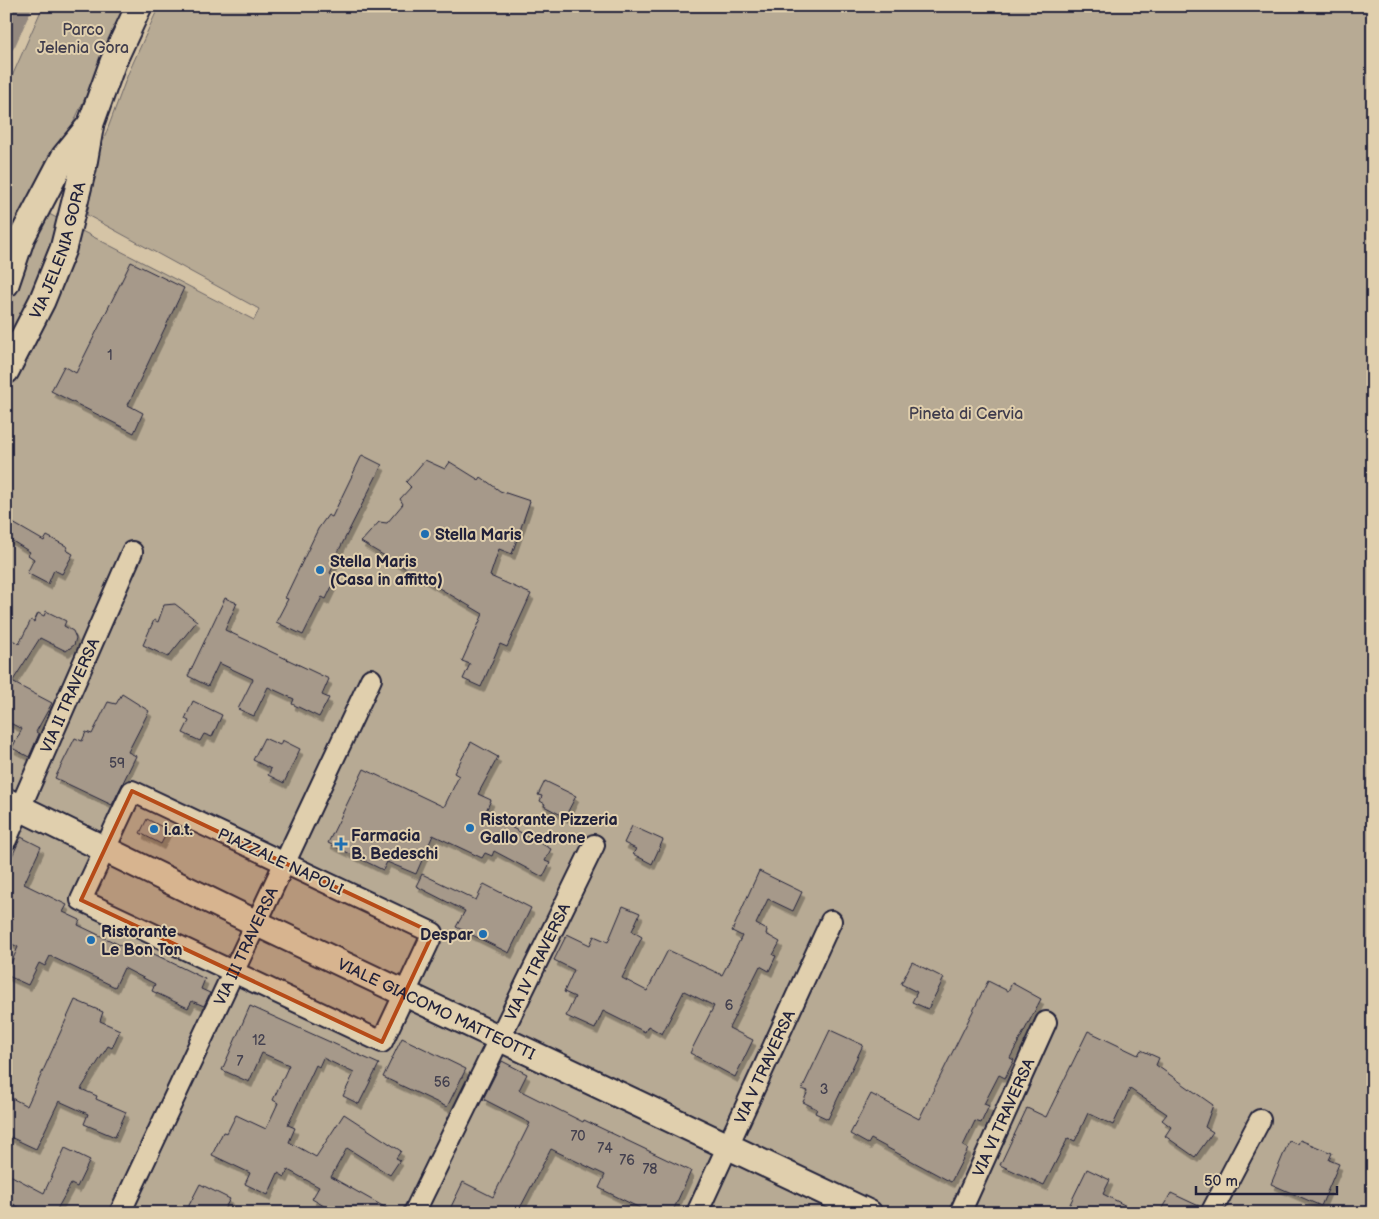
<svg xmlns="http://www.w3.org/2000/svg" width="1379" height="1219" viewBox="0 0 1379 1219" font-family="'Balsamiq Sans',sans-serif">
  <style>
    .green { fill: #b7aa94; stroke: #6c6668 }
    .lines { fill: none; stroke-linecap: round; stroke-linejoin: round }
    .canal { stroke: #93887f; stroke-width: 20 }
    .building { fill: #a6998a; stroke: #22223b; filter: url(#shadow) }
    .minor-casing { stroke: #22223b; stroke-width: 24 }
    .tertiary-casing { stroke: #22223b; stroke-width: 29 }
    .minor { stroke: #e0cfad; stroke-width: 20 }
    .tertiary { stroke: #e0cfad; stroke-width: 25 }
    .marked { fill: #b64b18; fill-opacity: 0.2; stroke: #b64b18; stroke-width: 4; stroke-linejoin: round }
    .poi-dot { fill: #1f6fb2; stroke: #e0cfad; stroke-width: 2 }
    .labels { text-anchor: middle; stroke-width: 4; stroke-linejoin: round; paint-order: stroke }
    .number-label { font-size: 14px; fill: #43404f }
    .park-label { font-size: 16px; fill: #403d4d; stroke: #e0cfad }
    .street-label { font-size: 16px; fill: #22223b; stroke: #e0cfad }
    .poi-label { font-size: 16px; font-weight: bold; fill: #22223b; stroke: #e0cfad; text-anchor: start }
  </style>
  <defs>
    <filter id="shadow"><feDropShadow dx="3" dy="5.5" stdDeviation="0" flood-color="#0004"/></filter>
  </defs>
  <rect width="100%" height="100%" fill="#d5c4a6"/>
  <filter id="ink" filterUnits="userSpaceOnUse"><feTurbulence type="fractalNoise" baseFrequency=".02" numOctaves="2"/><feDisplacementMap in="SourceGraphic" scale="10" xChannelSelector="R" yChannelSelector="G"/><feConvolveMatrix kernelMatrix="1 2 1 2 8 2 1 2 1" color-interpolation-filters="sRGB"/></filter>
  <g filter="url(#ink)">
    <path class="green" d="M43,6H128L62,147L75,158V180L67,174L49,214L254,320L259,309L87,215L98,155L128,74L159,6H1373V1213H6V90Z"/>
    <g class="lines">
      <path class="canal" d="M6,42L22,6"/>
    </g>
    <g class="building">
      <path d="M131,262L184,288L128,405L143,413L134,433L51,391L64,366L76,373Z"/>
      <path d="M362,455L382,465L335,558L337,559L330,573L336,578L326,599L322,597L303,635L276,622L288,599L285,598L318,529L328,515L332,517Z"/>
      <path d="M425,460L445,469L450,462L479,480L481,477L500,491L530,501L512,554L499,549L490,576L531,594L507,647L500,644L481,687L463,679L470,664L462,661L483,614L361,542L379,522L387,523L403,504L400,499L411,487L406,482Z"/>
      <path d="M6,519L44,541L47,536L68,547L66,550L73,554L62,574L54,570L48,584L27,573L34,559L28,555L30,552L6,537Z"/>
      <path d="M225,598L237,603L225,630L329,679L322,695L329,698L319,717L292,704L294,699L268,687L254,716L238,709L253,679L219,663L208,686L188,676Z"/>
      <path d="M175,604L197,621L168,657L143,645L154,620L158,622L164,605Z"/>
      <path d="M46,611L66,621L64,626L73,631L76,638L74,645L66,651L40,638L12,682L52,703L36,732L39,734L29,757L12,748L22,729L6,721V670L12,658L6,654V636L19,644L31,620L34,622L38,613L44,616Z"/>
      <path d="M122,694L149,711L128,752L136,756L112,805L55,778L75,738L82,741L86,732L92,734L108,702L116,704Z"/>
      <path d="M193,701L222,715L212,737L204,734L200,741L183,733L189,721L185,719Z"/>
      <path d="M264,738L280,745L282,740L300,749L284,783L268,775L271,769L253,760Z"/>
      <path d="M471,742L498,757L478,794L491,800L486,811L509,822L507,825L551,849L545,861L550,863L543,877L494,851L492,856L485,853L482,858L433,835L416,874L387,862L383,870L328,843L364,769L444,807L459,776L454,773Z"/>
      <path d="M545,781L576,796L565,817L544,806L545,804L540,801L542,796L538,795Z"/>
      <path d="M147,819L168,830L161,844L140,833Z"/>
      <path d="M632,826L663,840L652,864L633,854L636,849L624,843Z"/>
      <path d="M21,837L41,847L24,884L67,905L63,912L80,920L78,925L145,957L148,951L205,979L201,989L210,993L204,1006L192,1001L188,1008L152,991L155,984L124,968L115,987L50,956L45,966L39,963L28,985L6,975L18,947L6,941V869Z"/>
      <path d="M759,871L802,892L793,911L768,899L756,924L767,930L766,934L780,942L773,955L776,956L769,971L760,966L729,1028L753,1040L735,1077L690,1053L714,1006L684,991L662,1034L648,1026L645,1032L603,1011L595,1029L566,1016L575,997L564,992L574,970L554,960L567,934L590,945L594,936L608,942L623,906L640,913L632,931L642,937L622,978L647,991L668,950L722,975L742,936L732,931Z"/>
      <path d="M422,874L476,900L484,884L531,908L509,953L456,927L465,911L416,886Z"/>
      <path d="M912,962L944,978L928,1009L912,1002L917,992L901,984Z"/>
      <path d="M988,981L1008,991L1012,983L1041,999L1010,1058L1014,1060L1005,1078L999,1075L984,1104L989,1106L981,1123L975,1121L963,1146L968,1149L951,1182L871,1139L868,1144L850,1134L871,1094L919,1119Z"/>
      <path d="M75,1000L103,1012L100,1021L120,1030L112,1048L108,1046L81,1089L97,1096L96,1099L126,1112L115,1137L84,1124L88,1114L59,1101L36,1149L6,1135V1095L27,1106Z"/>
      <path d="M250,1006L379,1064L359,1104L343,1096L354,1073L323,1058L319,1067L316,1065L288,1125L295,1128L289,1142L316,1157L344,1114L401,1151L396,1158L400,1160L390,1175L347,1148L331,1177L395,1213H336L312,1199L319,1187L288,1170L285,1177L278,1173L268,1195L245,1184L250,1173L212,1155L223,1132L227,1133L236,1115L266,1129L278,1103L273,1100L289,1065L262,1053L249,1082L222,1070Z"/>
      <path d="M830,1030L863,1045L828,1119L815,1113L817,1109L803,1102L808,1091L802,1089Z"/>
      <path d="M1088,1031L1138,1055L1141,1050L1159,1058L1156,1065L1213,1105L1205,1127L1213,1132L1195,1157L1165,1136L1171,1127L1162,1120L1167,1114L1130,1089L1113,1125L1088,1113L1075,1141L1068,1138L1044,1185L1000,1165L1027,1108L1046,1117Z"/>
      <path d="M402,1038L466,1069L447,1107L383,1077Z"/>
      <path d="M502,1061L527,1074L519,1090L583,1122L584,1120L691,1171L672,1213H650L599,1188L605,1175L551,1149L519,1210L525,1213H448L463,1182L493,1197L530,1123L483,1099Z"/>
      <path d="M1300,1140L1332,1153L1329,1160L1339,1164L1321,1206L1271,1184L1289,1141L1298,1144Z"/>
      <path d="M65,1148L90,1160L77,1187L71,1184L55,1213H29L6,1200V1173L44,1193Z"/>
      <path d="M1087,1169L1110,1180L1103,1194L1140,1213H1083L1069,1206Z"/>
      <path d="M200,1184L230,1199L222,1213H185Z"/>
      <path d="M1171,1193L1201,1207L1199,1213H1159Z"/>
    </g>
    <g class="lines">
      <g class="minor-casing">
        <g id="minor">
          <path d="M132,791L433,933L382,1042L81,900Z"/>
          <path id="s1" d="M6,840L132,552"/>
          <path id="s2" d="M120,1213L371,679"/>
          <path id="s3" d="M414,1213L594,845"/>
          <path id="s4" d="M697,1213L831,921"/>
          <path id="s5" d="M960,1213L1046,1022"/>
          <path d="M1211,1213L1260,1120"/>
        </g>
      </g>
      <g class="tertiary-casing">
        <g id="tertiary">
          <path d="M6,284L22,237L64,157L90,125"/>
          <path id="s6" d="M6,371L42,301L63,249L83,169L91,123L113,62L139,6"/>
          <path id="s7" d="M6,801L256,923L869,1213"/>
        </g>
      </g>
      <use href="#minor" class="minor"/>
      <use href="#tertiary" class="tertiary"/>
    </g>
  </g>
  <path class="marked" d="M132,791L433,933L382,1042L81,900Z"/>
  <g class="poi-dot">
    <circle cx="425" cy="534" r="5"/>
    <circle cx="320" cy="570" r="5"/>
    <circle cx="470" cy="828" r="5"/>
    <circle cx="154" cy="829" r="5"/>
    <path d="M338.5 836.5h5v5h5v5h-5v5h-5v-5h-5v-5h5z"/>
    <circle cx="483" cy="934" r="5"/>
    <circle cx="91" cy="940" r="5"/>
  </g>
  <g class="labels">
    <g class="number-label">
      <text x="110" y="360">1</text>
      <text x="117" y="768">59</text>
      <text x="729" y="1010">6</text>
      <text x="259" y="1045">12</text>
      <text x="240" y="1066">7</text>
      <text x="442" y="1087">56</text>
      <text x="824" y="1094">3</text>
      <text x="578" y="1141">70</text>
      <text x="605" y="1153">74</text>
      <text x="627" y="1165">76</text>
      <text x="650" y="1174">78</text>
    </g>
    <g class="park-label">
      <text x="83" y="35">Parco<tspan x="83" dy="18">Jelenia Gora</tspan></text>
      <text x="966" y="419">Pineta di Cervia</text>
    </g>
    <g class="street-label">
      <text dy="6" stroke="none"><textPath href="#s6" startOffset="132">VIA JELENIA GORA</textPath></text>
      <text dy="6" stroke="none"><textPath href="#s1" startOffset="158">VIA II TRAVERSA</textPath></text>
      <text transform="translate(281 861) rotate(25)" y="6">PIAZZALE NAPOLI</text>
      <text dy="6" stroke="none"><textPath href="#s2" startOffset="295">VIA III TRAVERSA</textPath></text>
      <text dy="6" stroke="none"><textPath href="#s3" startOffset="280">VIA IV TRAVERSA</textPath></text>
      <text dy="6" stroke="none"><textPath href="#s7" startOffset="478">VIALE GIACOMO MATTEOTTI</textPath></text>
      <text dy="6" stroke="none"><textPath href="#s4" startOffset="161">VIA V TRAVERSA</textPath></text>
      <text dy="6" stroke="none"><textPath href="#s5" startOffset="105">VIA VI TRAVERSA</textPath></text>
    </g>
    <g class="poi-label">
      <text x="435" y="540">Stella Maris</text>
      <text x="330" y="567">Stella Maris<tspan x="330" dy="18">(Casa in affitto)</tspan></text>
      <text x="480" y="825">Ristorante Pizzeria<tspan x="480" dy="18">Gallo Cedrone</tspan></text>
      <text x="164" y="835">i.a.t.</text>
      <text x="351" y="841">Farmacia<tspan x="351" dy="18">B. Bedeschi</tspan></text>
      <text x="101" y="937">Ristorante<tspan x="101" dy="18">Le Bon Ton</tspan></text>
      <text x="473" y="940" text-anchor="end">Despar</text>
    </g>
  </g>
  <rect width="1379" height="1219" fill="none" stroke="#e0cfad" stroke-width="25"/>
  <rect x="12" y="12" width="1354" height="1194" fill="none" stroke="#22223b" stroke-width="2" filter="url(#ink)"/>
  <path d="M1196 1186v8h141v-8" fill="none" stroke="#22223b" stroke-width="2.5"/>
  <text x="1204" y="1186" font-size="15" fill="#22223b" stroke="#e0cfad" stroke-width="4" paint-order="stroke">50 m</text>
</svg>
